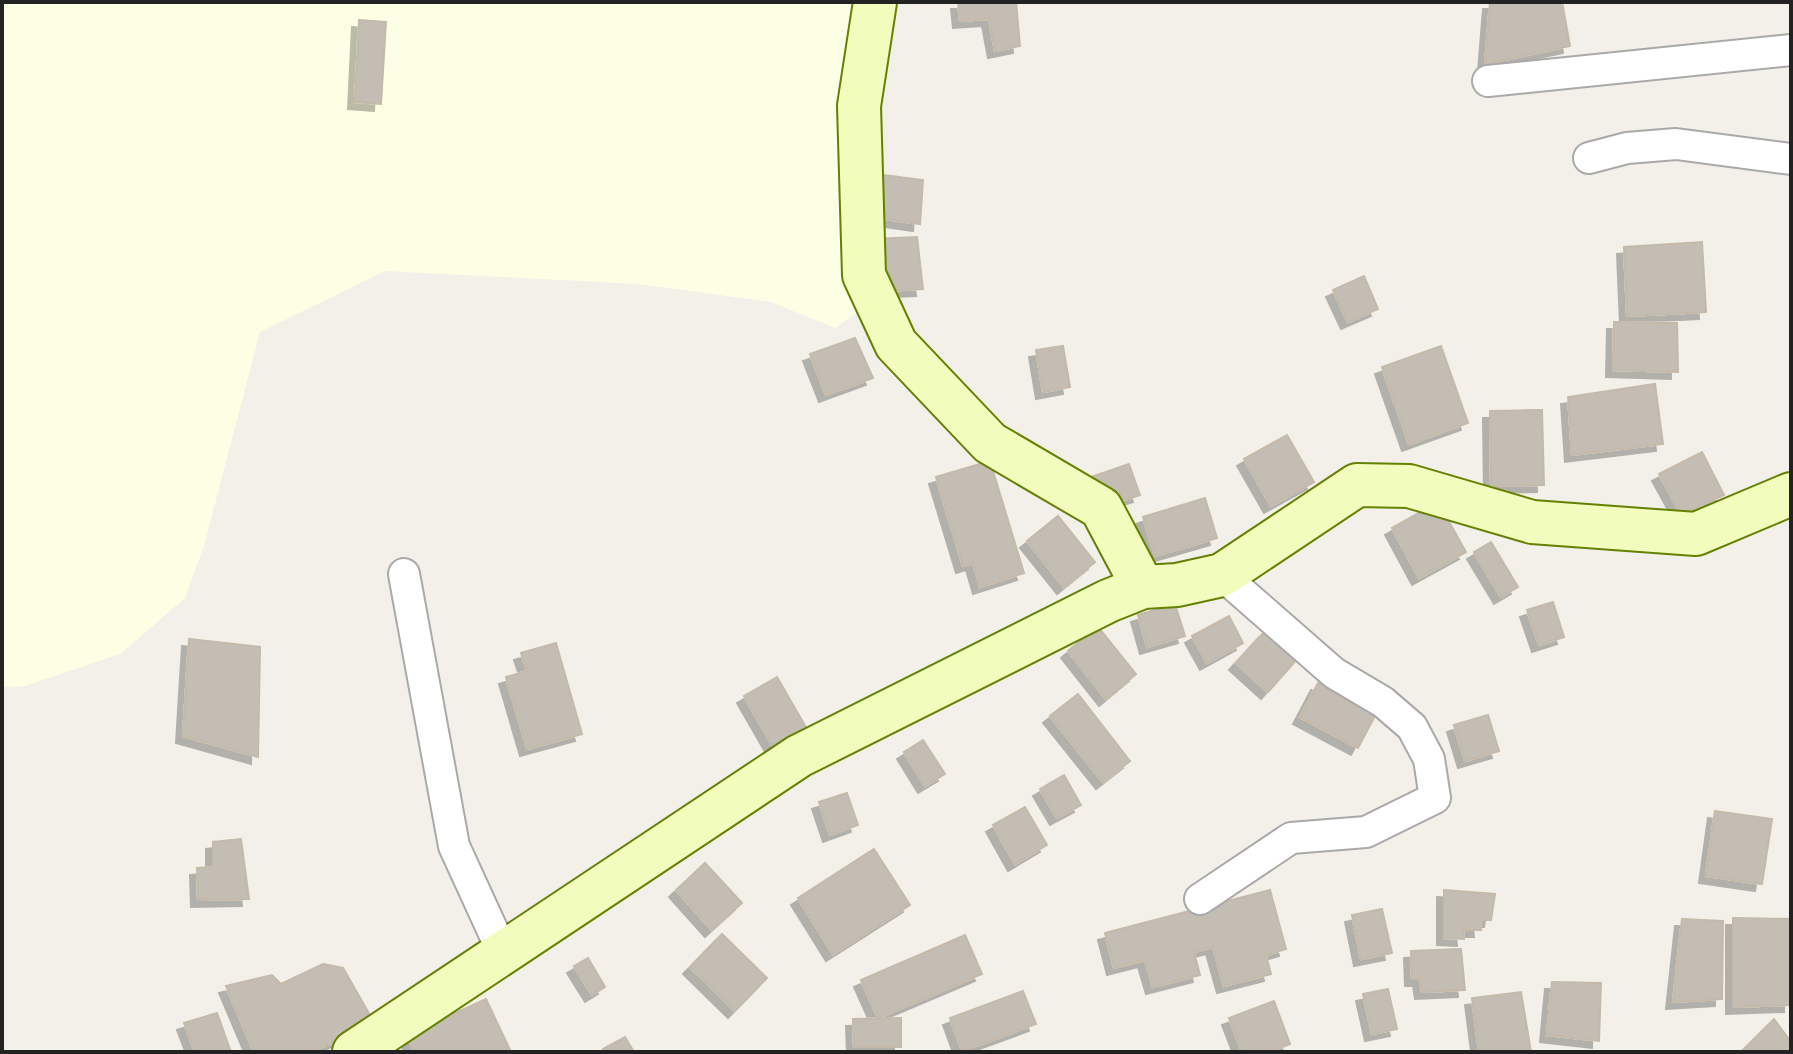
<svg xmlns="http://www.w3.org/2000/svg" width="1793" height="1054" viewBox="0 0 1793 1054" font-family="Jost,sans-serif">
  <style>
    .education { fill: #fcffe4 }
    .building { fill: #c3bdb4; stroke: #c5b9aa; stroke-width: 2; filter: url(#shadow) }
    .lines { fill: none; stroke-linecap: round; stroke-linejoin: round }
    .street-casing { stroke: #a9a9a9; stroke-width: 34 }
    .secondary-casing { stroke: #648101; stroke-width: 46 }
    .street { stroke: #fff; stroke-width: 30 }
    .secondary { stroke: #f2fcbc; stroke-width: 42 }
  </style>
  <defs>
    <filter id="shadow"><feDropShadow dx="-7" dy="7" stdDeviation="0" flood-color="#0004"/></filter>
  </defs>
  <rect width="100%" height="100%" fill="#f2f0e8"/>
  <path class="education" d="M2,2H866L862,309L835,328L771,302L638,284L385,271L260,332L204,546L185,598L120,654L22,687L2,686Z"/>
  <g class="building">
    <path d="M958,2H1016L1020,46L995,51L989,19L960,21Z"/>
    <path d="M1490,2H1562L1570,46L1485,64Z"/>
    <path d="M359,20L386,22L381,104L355,102Z"/>
    <path d="M876,174L923,180L920,224L871,217Z"/>
    <path d="M917,237L923,289L882,291L875,239Z"/>
    <path d="M1702,242L1706,312L1627,316L1624,247Z"/>
    <path d="M1364,276L1378,309L1348,322L1333,290Z"/>
    <path d="M1614,322L1677,323L1678,372L1613,370Z"/>
    <path d="M855,338L873,378L826,395L810,354Z"/>
    <path d="M1063,346L1070,387L1043,392L1036,350Z"/>
    <path d="M1441,346L1468,423L1409,444L1382,367Z"/>
    <path d="M1655,384L1663,444L1572,455L1568,397Z"/>
    <path d="M1542,410L1544,485L1491,486L1490,411Z"/>
    <path d="M1287,435L1314,482L1271,506L1244,459Z"/>
    <path d="M1702,452L1724,495L1681,514L1659,474Z"/>
    <path d="M990,461L1024,573L980,587L973,563L963,566L936,477Z"/>
    <path d="M1129,464L1140,495L1108,505L1091,477Z"/>
    <path d="M1205,498L1217,538L1155,556L1143,517Z"/>
    <path d="M1438,502L1466,552L1419,578L1392,528Z"/>
    <path d="M1058,516L1095,562L1064,587L1027,541Z"/>
    <path d="M1491,542L1518,587L1501,597L1474,552Z"/>
    <path d="M1553,602L1564,637L1539,645L1527,610Z"/>
    <path d="M1175,604L1185,636L1147,647L1138,615Z"/>
    <path d="M1229,616L1243,643L1207,663L1192,636Z"/>
    <path d="M1098,627L1136,674L1106,699L1068,651Z"/>
    <path d="M1266,630L1298,658L1268,692L1236,663Z"/>
    <path d="M189,639L260,647L258,757L183,736Z"/>
    <path d="M556,643L582,734L527,749L506,677L527,671L521,653Z"/>
    <path d="M777,677L808,731L775,750L744,696Z"/>
    <path d="M1318,683L1376,714L1358,748L1300,717Z"/>
    <path d="M1078,694L1130,761L1103,782L1050,716Z"/>
    <path d="M1488,715L1499,751L1465,761L1454,725Z"/>
    <path d="M923,740L945,774L925,786L904,752Z"/>
    <path d="M1064,775L1081,805L1057,818L1040,789Z"/>
    <path d="M847,793L858,825L830,835L819,802Z"/>
    <path d="M1025,807L1047,845L1015,864L993,825Z"/>
    <path d="M1715,811L1772,819L1762,884L1706,876Z"/>
    <path d="M241,839L249,899L198,900L197,868L213,867V842Z"/>
    <path d="M874,849L910,905L833,954L798,898Z"/>
    <path d="M705,863L742,903L712,930L676,890Z"/>
    <path d="M1270,890L1286,949L1266,955L1271,974L1224,986L1213,947L1194,952L1200,975L1153,987L1145,960L1114,968L1105,933Z"/>
    <path d="M1444,890L1495,894L1491,920H1480L1481,930H1463L1464,939L1444,938Z"/>
    <path d="M1382,909L1392,953L1361,959L1352,915Z"/>
    <path d="M1733,918L1791,919V1005L1733,1007Z"/>
    <path d="M1682,919L1723,921L1722,999L1673,1002Z"/>
    <path d="M722,934L767,978L735,1011L690,967Z"/>
    <path d="M965,935L982,974L878,1018L861,980Z"/>
    <path d="M1461,949L1465,990L1422,992L1420,979H1412L1411,951Z"/>
    <path d="M588,958L605,987L592,995L574,966Z"/>
    <path d="M323,964L343,968L375,1024L311,1052H254L226,986L272,975L281,984Z"/>
    <path d="M1552,982L1601,983L1599,1041L1547,1035Z"/>
    <path d="M1388,989L1397,1029L1372,1034L1363,994Z"/>
    <path d="M1023,991L1036,1024L962,1051L950,1018Z"/>
    <path d="M1521,992L1531,1052H1479L1472,998Z"/>
    <path d="M486,999L511,1052H414L407,1035Z"/>
    <path d="M1274,1001L1290,1044L1270,1052H1242L1229,1018Z"/>
    <path d="M217,1013L231,1052H195L184,1023Z"/>
    <path d="M901,1018V1047H854L853,1019Z"/>
    <path d="M1774,1019L1791,1042V1052H1741Z"/>
    <path d="M625,1037L634,1052H604L603,1049Z"/>
  </g>
  <g class="lines">
    <g class="street-casing">
      <g id="street">
        <path d="M1488,81L1791,50"/>
        <path d="M1589,158L1627,148L1676,144L1791,159"/>
        <path d="M404,574L454,846L503,953"/>
        <path d="M1200,899L1291,838L1366,832L1435,798L1429,759L1412,727L1383,702L1334,673L1222,575"/>
      </g>
    </g>
    <g class="secondary-casing">
      <g id="secondary">
        <path d="M875,2L859,106L864,275L896,344L990,443L1101,508L1143,587"/>
        <path d="M354,1052L799,756L1108,601L1143,587L1177,585L1222,575L1357,485L1409,486L1532,522L1696,534L1791,494"/>
      </g>
    </g>
    <use href="#street" class="street"/>
    <use href="#secondary" class="secondary"/>
  </g>
  <rect width="1793" height="1054" fill="none" stroke="#222222" stroke-width="8"/>
</svg>
